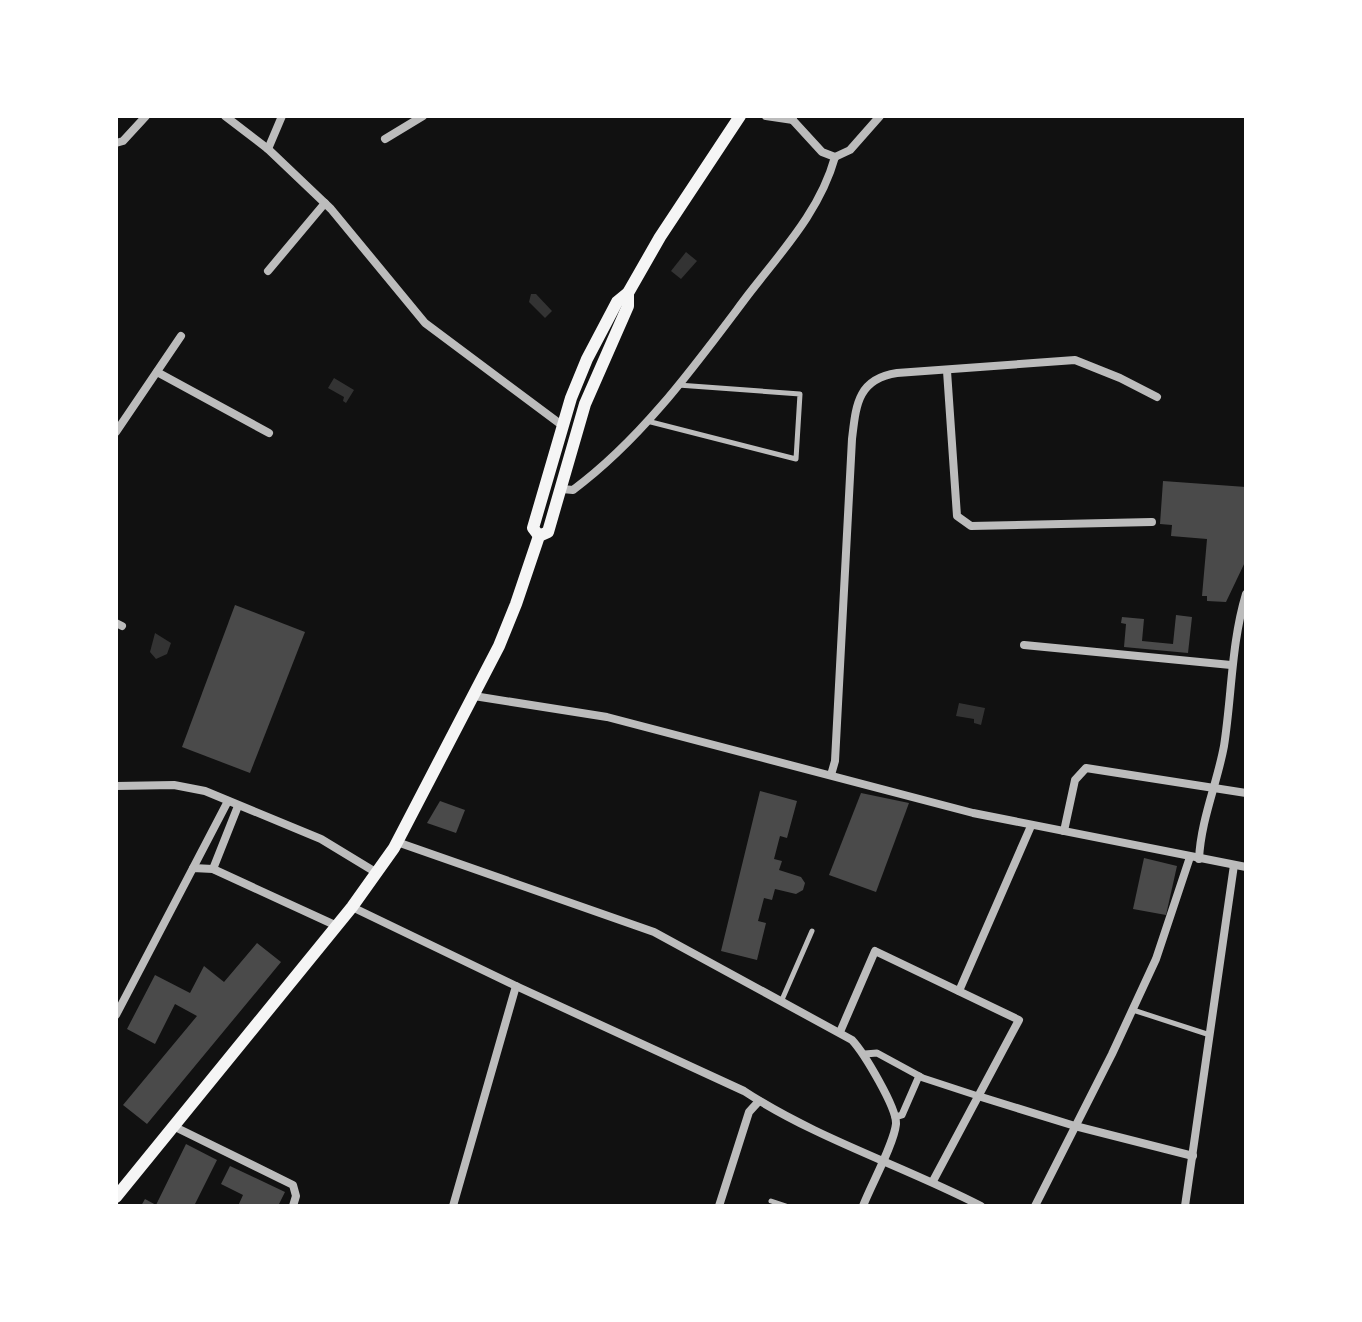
<svg xmlns="http://www.w3.org/2000/svg" width="1362" height="1322" viewBox="0 0 1362 1322" font-family="'PT Sans Narrow',sans-serif">
  <style>
    .water { fill: #333 }
    .building { fill: #4a4a4a }
    .lines { fill: none; stroke-linecap: round; stroke-linejoin: round }
    .service { stroke: #bcbcbc; stroke-width: 5 }
    .pedestrian { stroke: #bcbcbc; stroke-width: 7 }
    .minor { stroke: #bcbcbc; stroke-width: 8 }
    .secondary { stroke: #f5f5f5; stroke-width: 12 }
  </style>
  <rect width="100%" height="100%" fill="#111"/>
  <g class="water">
    <path d="M686,252L697,261L681,279L671,271Z"/>
    <path d="M531,294H536L552,311L545,318L529,302Z"/>
    <path d="M334,378L354,390L346,403L343,401L344,397L328,388Z"/>
    <path d="M155,633L171,643L167,654L156,659L150,652Z"/>
    <path d="M959,703L985,708L981,725L974,723V719L956,716Z"/>
  </g>
  <g class="building">
    <path d="M1163,481L1246,487V560L1226,602L1207,601V596H1202L1207,539L1171,536L1172,525L1160,524Z"/>
    <path d="M235,605L305,632L250,773L182,747Z"/>
    <path d="M1176,615L1192,617L1188,653L1124,647L1126,624L1121,623L1122,617L1144,619L1142,641L1173,644Z"/>
    <path d="M760,791L797,801L787,838L780,836L774,859L782,861L779,870L801,877L805,883L803,890L796,894L775,889L772,900L764,898L758,921L766,923L757,960L721,951Z"/>
    <path d="M861,793L909,803L876,892L829,875Z"/>
    <path d="M440,801L465,810L456,833L427,823Z"/>
    <path d="M1144,858L1177,866L1166,915L1133,909Z"/>
    <path d="M257,943L281,962L147,1124L123,1105L197,1016L175,1004L155,1044L127,1029L155,975L190,993L204,966L224,982Z"/>
    <path d="M186,1144L217,1160L194,1206H141L145,1199L156,1205Z"/>
    <path d="M230,1166L285,1192L278,1206H238L243,1195L221,1184Z"/>
  </g>
  <g class="lines">
    <g class="service">
      <path d="M647,421L796,459L800,394L678,385"/>
      <path d="M781,1002L812,931"/>
      <path d="M1133,1010L1210,1035"/>
      <path d="M771,1201L786,1206"/>
    </g>
    <g class="pedestrian">
      <path d="M865,1054L877,1053L923,1078L978,1096"/>
      <path d="M895,1117L902,1115L919,1076"/>
    </g>
    <g class="minor">
      <path d="M225,116L268,149L331,209L425,323L563,426"/>
      <path d="M766,116L793,120"/>
      <path d="M789,116L822,152L835,157"/>
      <path d="M385,139L423,116"/>
      <path d="M116,143L123,141L146,116"/>
      <path d="M268,149L282,116"/>
      <path d="M835,157L850,150L880,116"/>
      <path d="M268,271L325,203"/>
      <path d="M947,371L957,516L971,526L1152,522"/>
      <path d="M157,372L269,433"/>
      <path d="M116,432L181,336"/>
      <path d="M562,489L573,490C643,438 696,364 748,295C782,251 820,211 835,157"/>
      <path d="M116,623L122,626"/>
      <path d="M1024,645L1231,665"/>
      <path d="M474,696L607,717L973,813L1246,867"/>
      <path d="M831,775L835,761L852,439C856,406 857,379 897,373L1075,360L1120,378L1157,397"/>
      <path d="M116,786L174,785L205,791L321,839L377,873"/>
      <path d="M1064,831L1075,780L1086,768L1246,793"/>
      <path d="M397,842L654,932L852,1040C864,1053 897,1108 896,1124C894,1144 871,1185 863,1206"/>
      <path d="M1199,859C1201,819 1217,784 1224,746C1232,695 1231,644 1246,594"/>
      <path d="M193,868L228,801"/>
      <path d="M213,869L238,806"/>
      <path d="M352,907L516,986L744,1091C817,1139 904,1166 981,1206"/>
      <path d="M959,991L1031,826"/>
      <path d="M116,1015L193,868L213,869L337,926"/>
      <path d="M840,1032L875,951L1019,1020L933,1181"/>
      <path d="M978,1096L1075,1126L1193,1156"/>
      <path d="M173,1126L293,1185L296,1196L293,1206"/>
      <path d="M453,1206L516,986"/>
      <path d="M719,1206L749,1112L759,1101"/>
      <path d="M1035,1206L1112,1054L1156,959L1190,857"/>
      <path d="M1185,1206L1234,865"/>
    </g>
    <g class="secondary">
      <path d="M539,536L533,528L571,398L587,359L617,302L628,293L660,237L740,116"/>
      <path d="M116,1197L352,907L394,848L499,646L516,604L539,536L548,532L585,404L628,306V293"/>
    </g>
  </g>
  <rect width="1362" height="1322" fill="none" stroke="#ffffff" stroke-width="236"/>
</svg>
